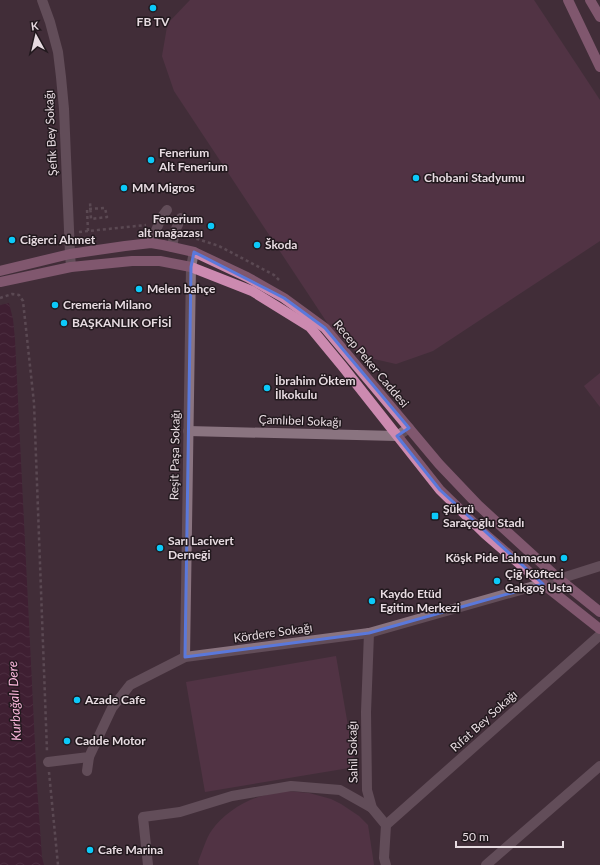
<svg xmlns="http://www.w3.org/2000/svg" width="600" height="865" viewBox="0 0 600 865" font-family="Lato,sans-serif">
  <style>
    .pitch { fill: #653b53 }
    .water { fill: url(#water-waves) }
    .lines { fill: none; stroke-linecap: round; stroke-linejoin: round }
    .path { stroke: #7a6a73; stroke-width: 2.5; stroke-dasharray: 3 3; stroke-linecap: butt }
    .minor { stroke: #8a7480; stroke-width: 10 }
    .major { stroke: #cc8ab0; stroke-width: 10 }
    .marked { fill: none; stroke: #5a78db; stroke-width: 3; stroke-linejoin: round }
    .poi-dot { fill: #0ccafa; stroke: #22191e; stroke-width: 1.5 }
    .labels { text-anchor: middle; stroke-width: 3; stroke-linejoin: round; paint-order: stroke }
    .poi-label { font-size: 12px; font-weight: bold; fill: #e7dbe1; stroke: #22191e; text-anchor: start }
    .street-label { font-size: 12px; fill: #e7dbe1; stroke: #22191e }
    .water-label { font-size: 13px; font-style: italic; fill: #fcb9de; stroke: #22191e }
  </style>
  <defs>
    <pattern id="water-waves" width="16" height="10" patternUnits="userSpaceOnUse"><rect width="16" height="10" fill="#3d0e2c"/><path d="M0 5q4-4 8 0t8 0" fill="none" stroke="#59304a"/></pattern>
  </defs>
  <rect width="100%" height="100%" fill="#412e39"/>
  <g class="pitch">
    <path d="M190,0H534L600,100V241L433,351L396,364L361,356L332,330L174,91L162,56L167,27L170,21Z"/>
    <path d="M600,373V407L584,386Z"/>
    <path d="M336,656L355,767L205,792L186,682Z"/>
    <path d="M287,791L309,793L331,799L341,804L359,816L368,825L374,865H199L198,862C202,853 206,838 212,830C223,814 246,799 266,795C273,793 280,793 287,791Z"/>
  </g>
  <path class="water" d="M9,303L13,319L15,339L37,785L42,857L44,865H0V305Z"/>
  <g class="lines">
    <g class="path">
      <path d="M88,231L87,209L105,208L107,217L91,219L90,202"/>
      <path d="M79,232L146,225"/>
      <path d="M185,235L219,246L274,275L279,280"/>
      <path d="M0,298L12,294L19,295L23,301L34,403L47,751"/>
      <path d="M49,772L58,865"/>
    </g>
    <g class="minor">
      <path d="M42,0L50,22L58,52L61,77L64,109L70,254L71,267"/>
      <path d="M151,243L161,218L167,210"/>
      <path d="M172,247L175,231L181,218"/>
      <path d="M188,431L397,436L409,428"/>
      <path d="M369,633L366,712L367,790L372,808L386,825L384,858L386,865"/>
      <path d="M185,657L191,267L194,252"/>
      <path d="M48,762L89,757L112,708L130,685L185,657L369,633L559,579L600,566"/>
      <path d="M87,771L89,757"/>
      <path d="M386,825L600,635"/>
      <path d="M148,865L143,817L180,812L232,796L291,786L340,790L372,808"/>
      <path d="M486,865L600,766"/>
    </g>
    <g class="major">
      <path d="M568,0L600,67"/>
      <path d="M590,0L600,17"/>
      <path d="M0,271L70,254L125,246L151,243L163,245L194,252L247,277L284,298L325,328L439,464L478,505L559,579L600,612"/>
      <path d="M0,282L71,267L132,261H160L191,267L252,291L310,327L343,367L440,490L485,534L543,584L600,629"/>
    </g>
  </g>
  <path d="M0 0H600V865H0ZM194,252L284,298L325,328L409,428L397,436L440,490L543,584L369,633L185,657L191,267Z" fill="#412e39" fill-opacity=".55" fill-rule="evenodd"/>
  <path class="marked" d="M194,252L284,298L325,328L409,428L397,436L440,490L543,584L369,633L185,657L191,267Z"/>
  <g class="poi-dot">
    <circle cx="153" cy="8" r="4"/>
    <circle cx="151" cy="160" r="4"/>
    <circle cx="416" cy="178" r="4"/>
    <circle cx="124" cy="188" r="4"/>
    <circle cx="211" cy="226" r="4"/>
    <circle cx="12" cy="240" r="4"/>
    <circle cx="257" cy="245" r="4"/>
    <circle cx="139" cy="289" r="4"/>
    <circle cx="55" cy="305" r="4"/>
    <circle cx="64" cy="323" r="4"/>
    <circle cx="267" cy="388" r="4"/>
    <rect x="431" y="512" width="8" height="8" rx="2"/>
    <circle cx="160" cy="548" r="4"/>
    <circle cx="564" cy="558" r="4"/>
    <circle cx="497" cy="581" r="4"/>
    <circle cx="372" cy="601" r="4"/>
    <circle cx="77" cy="700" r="4"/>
    <circle cx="67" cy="741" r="4"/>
    <circle cx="90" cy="850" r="4"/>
  </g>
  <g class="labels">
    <g class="poi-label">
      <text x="153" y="26" text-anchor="middle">FB TV</text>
      <text x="159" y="157">Fenerium<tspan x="159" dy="14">Alt Fenerium</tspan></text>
      <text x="424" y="182">Chobani Stadyumu</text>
      <text x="132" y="192">MM Migros</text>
      <text x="203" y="223" text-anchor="end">Fenerium<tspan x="203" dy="14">alt mağazası</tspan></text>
      <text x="20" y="244">Ciğerci Ahmet</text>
      <text x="265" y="249">Škoda</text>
      <text x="147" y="293">Melen bahçe</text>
      <text x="63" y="309">Cremeria Milano</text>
      <text x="72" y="327">BAŞKANLIK OFİSİ</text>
      <text x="275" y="385">İbrahim Öktem<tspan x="275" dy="14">İlkokulu</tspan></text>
      <text x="443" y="513">Şükrü<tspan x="443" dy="14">Saraçoğlu Stadı</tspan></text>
      <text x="168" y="545">Sarı Lacivert<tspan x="168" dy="14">Derneği</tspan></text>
      <text x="556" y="562" text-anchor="end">Köşk Pide Lahmacun</text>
      <text x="505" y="578">Çiğ Köfteci<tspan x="505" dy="14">Gakgoş Usta</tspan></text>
      <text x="380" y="598">Kaydo Etüd<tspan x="380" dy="14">Egitim Merkezi</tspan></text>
      <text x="85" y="704">Azade Cafe</text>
      <text x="75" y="745">Cadde Motor</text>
      <text x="98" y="854">Cafe Marina</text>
    </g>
    <g class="street-label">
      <text transform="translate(51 133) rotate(-93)" y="4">Şefik Bey Sokağı</text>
      <text transform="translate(371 364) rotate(50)" y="4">Recep Peker Caddesi</text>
      <text transform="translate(300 421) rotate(2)" y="4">Çamlıbel Sokağı</text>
      <text transform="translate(175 455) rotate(-89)" y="4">Reşit Paşa Sokağı</text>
      <text transform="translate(273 633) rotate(-8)" y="4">Kördere Sokağı</text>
      <text transform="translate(484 721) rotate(-42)" y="4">Rıfat Bey Sokağı</text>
      <text transform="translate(353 752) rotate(-91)" y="4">Sahil Sokağı</text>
    </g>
    <g class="water-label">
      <text transform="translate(14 701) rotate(-93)" y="5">Kurbağalı Dere</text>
    </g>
  </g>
  <g transform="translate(36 36) rotate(352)" stroke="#22191e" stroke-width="3" paint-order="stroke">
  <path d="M0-3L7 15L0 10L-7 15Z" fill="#e7dbe1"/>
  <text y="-6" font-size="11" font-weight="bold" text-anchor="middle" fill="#e7dbe1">K</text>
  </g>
  <path d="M456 841v6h107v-6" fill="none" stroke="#e7dbe1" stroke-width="2"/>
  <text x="462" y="841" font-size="12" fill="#e7dbe1" stroke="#22191e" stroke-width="3" paint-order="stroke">50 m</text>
</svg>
